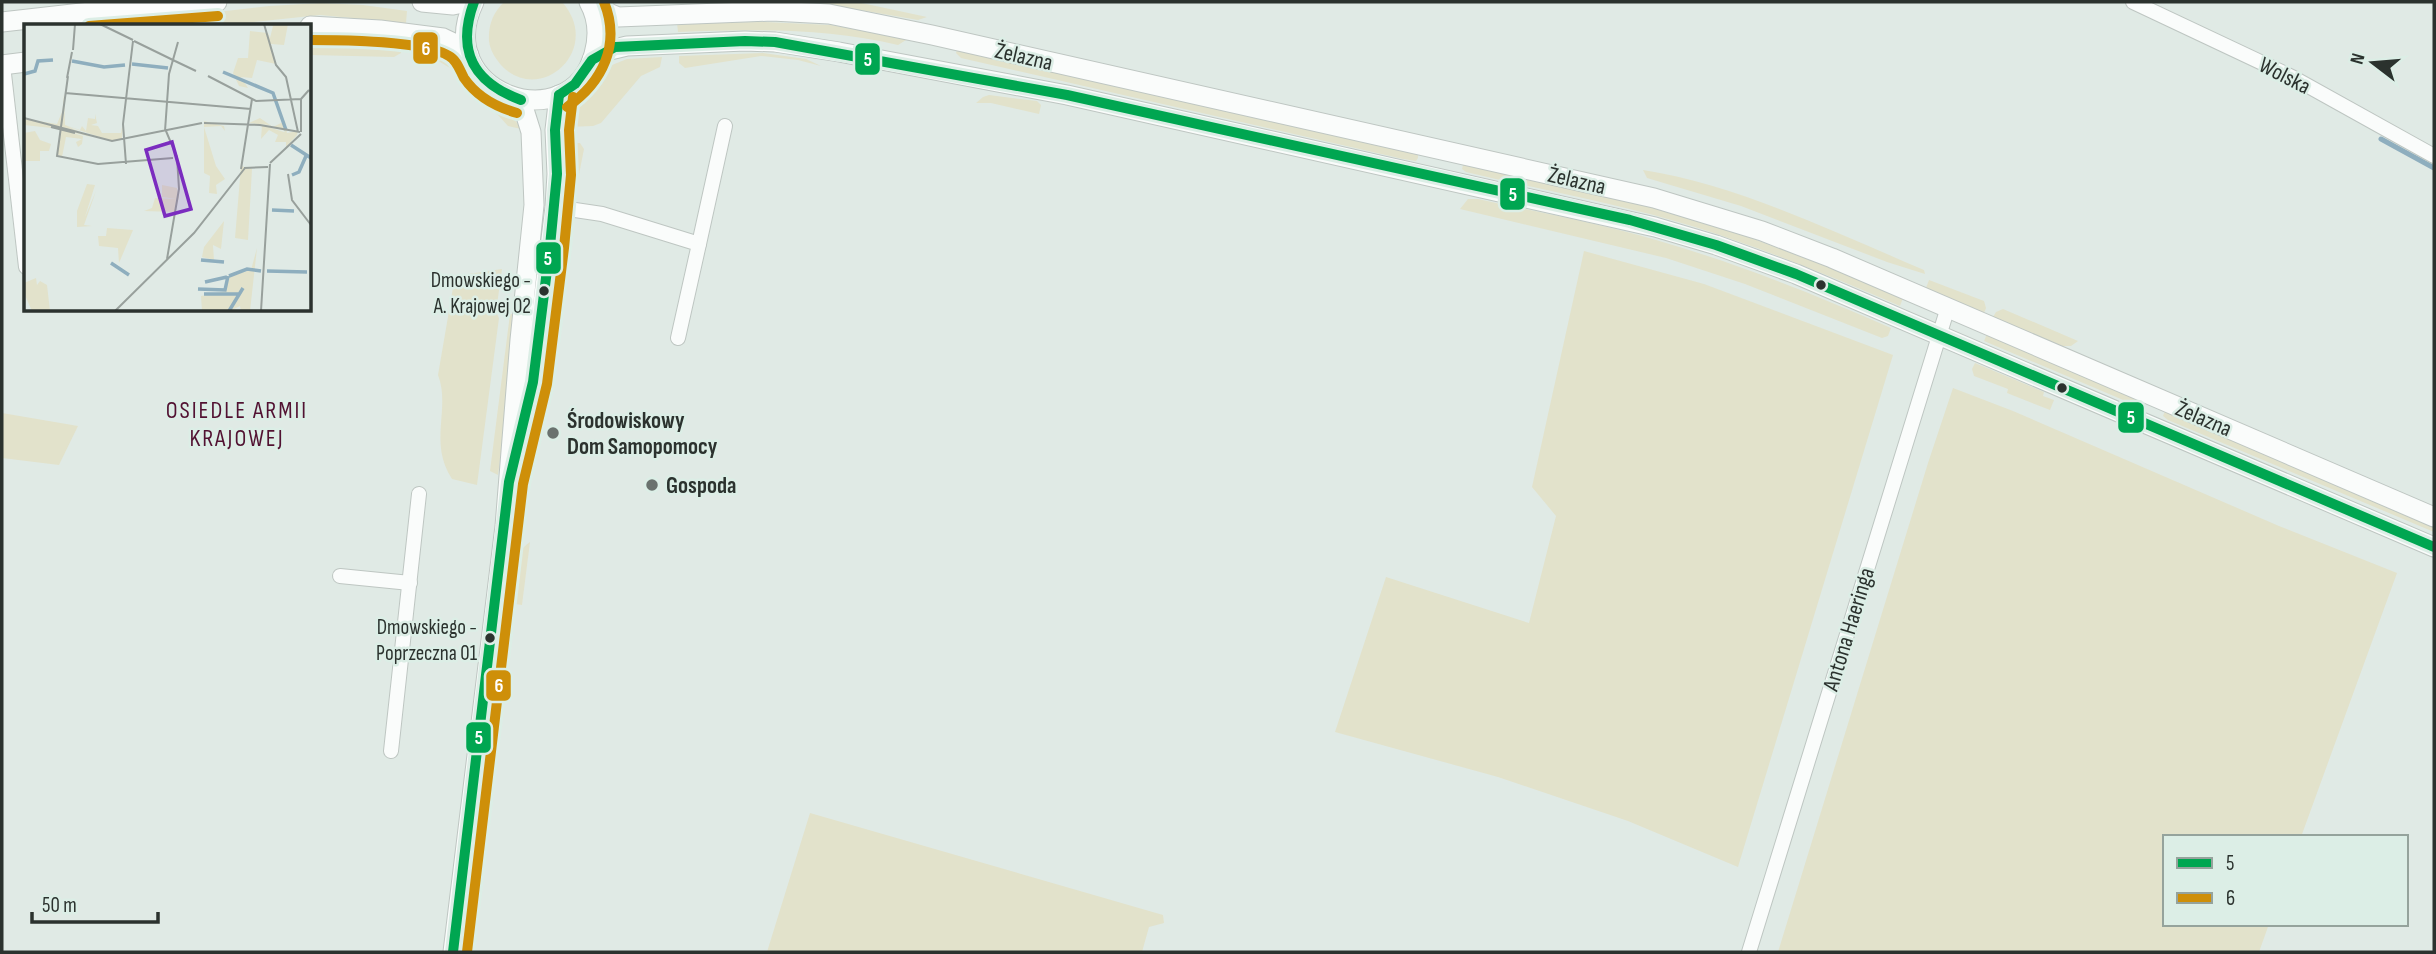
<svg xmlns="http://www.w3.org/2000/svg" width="2436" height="954" viewBox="0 0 2436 954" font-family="'Sofia Sans Condensed',sans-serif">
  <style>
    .green { fill: #e2e2cb }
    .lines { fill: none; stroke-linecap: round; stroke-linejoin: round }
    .stream { stroke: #8eaebe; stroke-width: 5 }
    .street-casing { stroke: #bec6c2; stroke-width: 16 }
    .secondary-casing { stroke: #bec6c2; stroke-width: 21 }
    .street { stroke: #fafcfb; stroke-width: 14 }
    .secondary { stroke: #fafcfb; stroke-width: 19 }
    .bus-1-casing { stroke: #dceee6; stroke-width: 16 }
    .bus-2-casing { stroke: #dceee6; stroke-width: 16 }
    .bus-1 { stroke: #00a651; stroke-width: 10 }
    .bus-2 { stroke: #ce8f09; stroke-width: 10 }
    .bus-dot { fill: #2b322e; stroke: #dceee6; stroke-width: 2.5 }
    .poi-dot { fill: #6a726e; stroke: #dceee6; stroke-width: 2.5 }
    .labels { text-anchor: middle; stroke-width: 5; stroke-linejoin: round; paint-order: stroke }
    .bus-label { font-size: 21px; fill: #2b322e; stroke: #dceee6; text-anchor: end }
    .street-label { font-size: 23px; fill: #2b322e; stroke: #dceee6 }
    .poi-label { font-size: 23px; font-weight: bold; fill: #2b322e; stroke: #dceee6; text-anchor: start }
    .neighbourhood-label { font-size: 24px; letter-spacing: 2px; fill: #521232; stroke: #dceee6 }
    .inset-river { fill: none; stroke: #8eaebe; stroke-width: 3.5 }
    .inset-road { fill: none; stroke: #98a09c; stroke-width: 2 }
    .view { fill: #7b2cbf; fill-opacity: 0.15; stroke: #7b2cbf; stroke-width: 3.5 }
    .inset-edge { fill: none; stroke: #2b322e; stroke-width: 3.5 }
    .line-badge { stroke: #dceee6; stroke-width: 2.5 }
    .badge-label { font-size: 19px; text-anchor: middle; font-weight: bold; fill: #fff }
  </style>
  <rect width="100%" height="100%" fill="#e0eae5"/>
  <g class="green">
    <path d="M504,2H562C604,49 540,107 501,65C495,58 490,50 489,41C488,25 493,13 504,2Z"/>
    <path d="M814,2H857L927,17L918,20Z"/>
    <path d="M321,3L363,5L407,11L406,23L320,15L218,26H97L269,6Z"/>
    <path d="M765,22L831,25L906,39V40L898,45C825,28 753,29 678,32L677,23Z"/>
    <path d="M403,44L401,53L394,57L310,55V46Z"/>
    <path d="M413,45C423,47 436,47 445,53C459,61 464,79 475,91C491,108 509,108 521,129L508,126L498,115L473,96L450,68L435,59L415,54Z"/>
    <path d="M957,50L1407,152L1418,155V158L1416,161L1403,159L961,58L956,53Z"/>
    <path d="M763,53L806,59L821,66L798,60L761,56L685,68L679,63V56Z"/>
    <path d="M662,57L660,67L641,76L601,123L593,126L567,127L570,111L612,65L627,59Z"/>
    <path d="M989,95L1037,101L1041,105L1039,114L991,103H976L983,97Z"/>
    <path d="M569,143H580L584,149L575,195L569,187Z"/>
    <path d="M1463,165C1523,178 1583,188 1641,204C1732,228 1818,262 1903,298L1900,306C1833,277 1765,249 1695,227C1620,204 1542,190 1466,172L1462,169Z"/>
    <path d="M1643,170C1736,184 1837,233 1924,270L1925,274L1887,262L1741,206L1647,178Z"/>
    <path d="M1468,199H1478C1537,212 1597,223 1656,240C1736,263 1814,294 1891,328L1888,336L1882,338L1745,284L1666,258L1460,209Z"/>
    <path d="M1584,251L1704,284L1893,355L1738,867L1628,821L1498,777L1335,732L1386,577L1529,623L1556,516L1532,487Z"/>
    <path d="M502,269L496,312L499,318L477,485L452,479C428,442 451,409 438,375L455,276Z"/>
    <path d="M1929,280L1984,301L1986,308L1984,313L1926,288Z"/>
    <path d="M2003,309L2078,341L2071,346H2062L1993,317L1996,312Z"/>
    <path d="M510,314H512L509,391L498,475L490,471Z"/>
    <path d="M1987,334L2140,399L2141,404L2139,406L2135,405L1984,341Z"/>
    <path d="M1975,363L2044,392L2043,396L2054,400L2050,410L2007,393L2008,389L1974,376L1972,369Z"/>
    <path d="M1953,388L2013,411L2279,526L2397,573L2301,837H2165V924H2269L2259,952H1778L1928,463Z"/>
    <path d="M2165,411L2434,524V532L2168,420L2163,416Z"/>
    <path d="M2,413L78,426L59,465L2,458Z"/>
    <path d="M530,542L522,605L515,604C513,584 511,554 530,542Z"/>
    <path d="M810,813L1163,915L1164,923L1149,927L1142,952H767Z"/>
  </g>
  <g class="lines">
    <path class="stream" d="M2381,139L2434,168"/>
    <g class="street-casing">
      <g id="street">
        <path d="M2133,2L2292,77L2434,156"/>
        <path d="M3,65L26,267"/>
        <path d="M555,207L602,214L699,244L678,338"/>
        <path d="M699,244L725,126"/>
        <path d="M340,576L410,583"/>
        <path d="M391,751L419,494"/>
        <path d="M1749,952L1948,307"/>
      </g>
    </g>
    <g class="secondary-casing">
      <g id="secondary">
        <path d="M422,2L453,5L468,2"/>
        <path d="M474,2C430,93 570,141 594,54C599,36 598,18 589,2"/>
        <path d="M592,6L618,17L772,11L829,14L932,35L1654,198L1762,231L1832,258L2434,517"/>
        <path d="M2,22L99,11L217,2"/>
        <path d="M310,26L380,30L443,38L460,46L469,55"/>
        <path d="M592,60L606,51L627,46L745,41L775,42L839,52L1067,95L1655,227L1716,245L1796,274L2434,547"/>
        <path d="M2,65L26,62"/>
        <path d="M524,420L533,382L555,207L557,174L555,130L559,95"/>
        <path d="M453,952L505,526L520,340L534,205L531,132L521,100"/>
      </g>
    </g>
    <use href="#street" class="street"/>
    <use href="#secondary" class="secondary"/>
    <g class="bus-1-casing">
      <g id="bus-1">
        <path d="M474,2C456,51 473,82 521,100"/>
        <path d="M559,95L575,84L592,60L615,47L745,41L775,42L1067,95L1630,220L1716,245L1796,274L2434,547"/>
        <path d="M453,952L509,482L533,382L550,246L557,174L555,130L559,95"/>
      </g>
    </g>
    <g class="bus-2-casing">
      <g id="bus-2">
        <path d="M89,26L218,16"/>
        <path d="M310,40C341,40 425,41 449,56C457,60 460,71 464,78C477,97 496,107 517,113"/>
        <path d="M567,107C603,82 621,44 604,2"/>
        <path d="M467,952L523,484L547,384L564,248L571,175L569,130L573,97"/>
      </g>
    </g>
    <use href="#bus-1" class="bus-1"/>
    <use href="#bus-2" class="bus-2"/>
  </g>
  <g class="bus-dot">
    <circle cx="1821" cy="285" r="6"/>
    <circle cx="544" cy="291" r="6"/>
    <circle cx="2062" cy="388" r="6"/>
    <circle cx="490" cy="638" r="6"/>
  </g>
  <g class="poi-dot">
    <circle cx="553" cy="433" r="7"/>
    <circle cx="652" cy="485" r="7"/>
  </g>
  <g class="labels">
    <g class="bus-label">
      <text x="531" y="287">Dmowskiego -<tspan x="531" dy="26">A. Krajowej 02</tspan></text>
      <text x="477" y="634">Dmowskiego -<tspan x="477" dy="26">Poprzeczna 01</tspan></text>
    </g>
    <g class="street-label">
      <text transform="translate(1024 56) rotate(13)" y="8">Żelazna</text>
      <text transform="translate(2285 75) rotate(27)" y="8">Wolska</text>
      <text transform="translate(1577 180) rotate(13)" y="8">Żelazna</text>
      <text transform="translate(2204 418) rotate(23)" y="8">Żelazna</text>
      <text transform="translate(1848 629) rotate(-73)" y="8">Antona Haeringa</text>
    </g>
    <g class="poi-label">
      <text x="567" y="428">Środowiskowy<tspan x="567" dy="26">Dom Samopomocy</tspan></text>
      <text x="666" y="493">Gospoda</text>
    </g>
    <g class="neighbourhood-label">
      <text x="237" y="418">OSIEDLE ARMII<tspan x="237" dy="28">KRAJOWEJ</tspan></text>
    </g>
  </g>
  <g transform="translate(24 24)">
    <rect width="287" height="287" fill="#e0eae5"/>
    <path d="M243,0H264L260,21L247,20L252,40L233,36L228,54L217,53L224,64L215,62L209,49L214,34H224L226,7L244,9L246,14L249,2ZM40,70L41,101L56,106L58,102L62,107L64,94L71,95V90L73,99L67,101L74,102L78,109H97L99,98L98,115L87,117L43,102L67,113L39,106L59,112L58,120L54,123L52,118L58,115L42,113L38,133L33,130L37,105L0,101V95L33,100L38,88L37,103ZM236,94L249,103L261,97L263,109L274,107L273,111L262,123V118H251L254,111L245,106L237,115L238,101L260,108L261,107L249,103L245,101L225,99ZM180,97L200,102L201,107L197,102L180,103L192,142L201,155L192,161L193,170L185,169L186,152L180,149ZM11,107L16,116L27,120L25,127H16V137H0V109ZM217,142L228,145L224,216L211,214ZM63,160L71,161L61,193L72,167L60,201L68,202L53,203V187ZM138,161L153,164L155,173L151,188L120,187L128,184L131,174L152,175L138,173ZM200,197L197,225L189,221L190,236L178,233L180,223ZM83,204L109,206L95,239L94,224L75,222L74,212H82ZM233,224L226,287H217L216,282L206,287L218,263L204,287H178L177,272L202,267L205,252L227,246ZM12,254L13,261L16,257L23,261L26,287H8L0,269V259Z" fill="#e2e2cb"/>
    <path class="inset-river" d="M48,37L80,43L101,41M108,40L144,44M199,48L249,69L262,106M0,50L11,47L14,37L29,36M267,121L287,134M268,151L275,148L282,132M248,186L270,187M177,236L200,238M87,239L105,251M243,247L283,248M205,252L223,245L237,247M181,258L203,253M174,265L201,266L204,252M180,270H215M205,287L219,264"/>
    <path class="inset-road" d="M76,0L109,16M240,0L252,41L262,53L274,108M110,17L151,37M49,26L51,0M151,37L172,47M44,52L33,132L74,140L149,134M184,52L232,77L277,75M43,54L48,28M41,69L227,85M0,94L88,117L178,99M180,99L236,101L276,108M99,100L109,17M99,100L102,140M27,103L51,109M141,107L145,50L154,18M142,107L153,133L155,165L143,235M277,108V75L285,66M246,139L277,110M220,144L244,143M217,145L228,75M264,150L268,176L287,201M91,287L170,209L221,144M237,287L246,140"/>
    <path class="view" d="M148,118L167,185L141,192L122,126Z"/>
    <rect width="287" height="287" class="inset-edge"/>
  </g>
  <g class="line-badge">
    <rect x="412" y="31" width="27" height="34" rx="7" fill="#ce8f09"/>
    <rect x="854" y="42" width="27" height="34" rx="7" fill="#00a651"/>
    <rect x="1499" y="177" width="27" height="34" rx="7" fill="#00a651"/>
    <rect x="535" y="241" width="27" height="34" rx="7" fill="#00a651"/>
    <rect x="2117" y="401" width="28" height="33" rx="7" fill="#00a651"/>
    <rect x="485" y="669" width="27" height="33" rx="7" fill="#ce8f09"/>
    <rect x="465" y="721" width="27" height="33" rx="7" fill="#00a651"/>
  </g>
  <g class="badge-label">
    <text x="426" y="55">6</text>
    <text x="868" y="66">5</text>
    <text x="1513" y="201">5</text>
    <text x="548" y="265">5</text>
    <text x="2131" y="424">5</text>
    <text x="499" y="692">6</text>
    <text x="479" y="744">5</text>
  </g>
  <rect width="2436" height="954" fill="none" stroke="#2b322e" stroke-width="7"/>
  <rect x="2163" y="835" width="245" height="91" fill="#dceee6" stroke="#95a39c" stroke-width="2"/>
  <rect x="2177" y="858" width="35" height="10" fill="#00a651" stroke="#95a39c" stroke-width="2"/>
  <text x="2226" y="870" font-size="21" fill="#2b322e">5</text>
  <rect x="2177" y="893" width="35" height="10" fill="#ce8f09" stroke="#95a39c" stroke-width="2"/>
  <text x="2226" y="905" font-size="21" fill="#2b322e">6</text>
  <g transform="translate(2373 63) rotate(286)" stroke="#dceee6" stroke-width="5" paint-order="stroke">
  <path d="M0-5L12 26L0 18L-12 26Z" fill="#2b322e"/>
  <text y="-10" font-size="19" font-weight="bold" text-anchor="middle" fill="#2b322e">N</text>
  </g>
  <path d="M32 912v10h126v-10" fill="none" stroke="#2b322e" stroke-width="3.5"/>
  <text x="42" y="912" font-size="21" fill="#2b322e" stroke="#dceee6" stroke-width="5" paint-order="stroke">50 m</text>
</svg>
